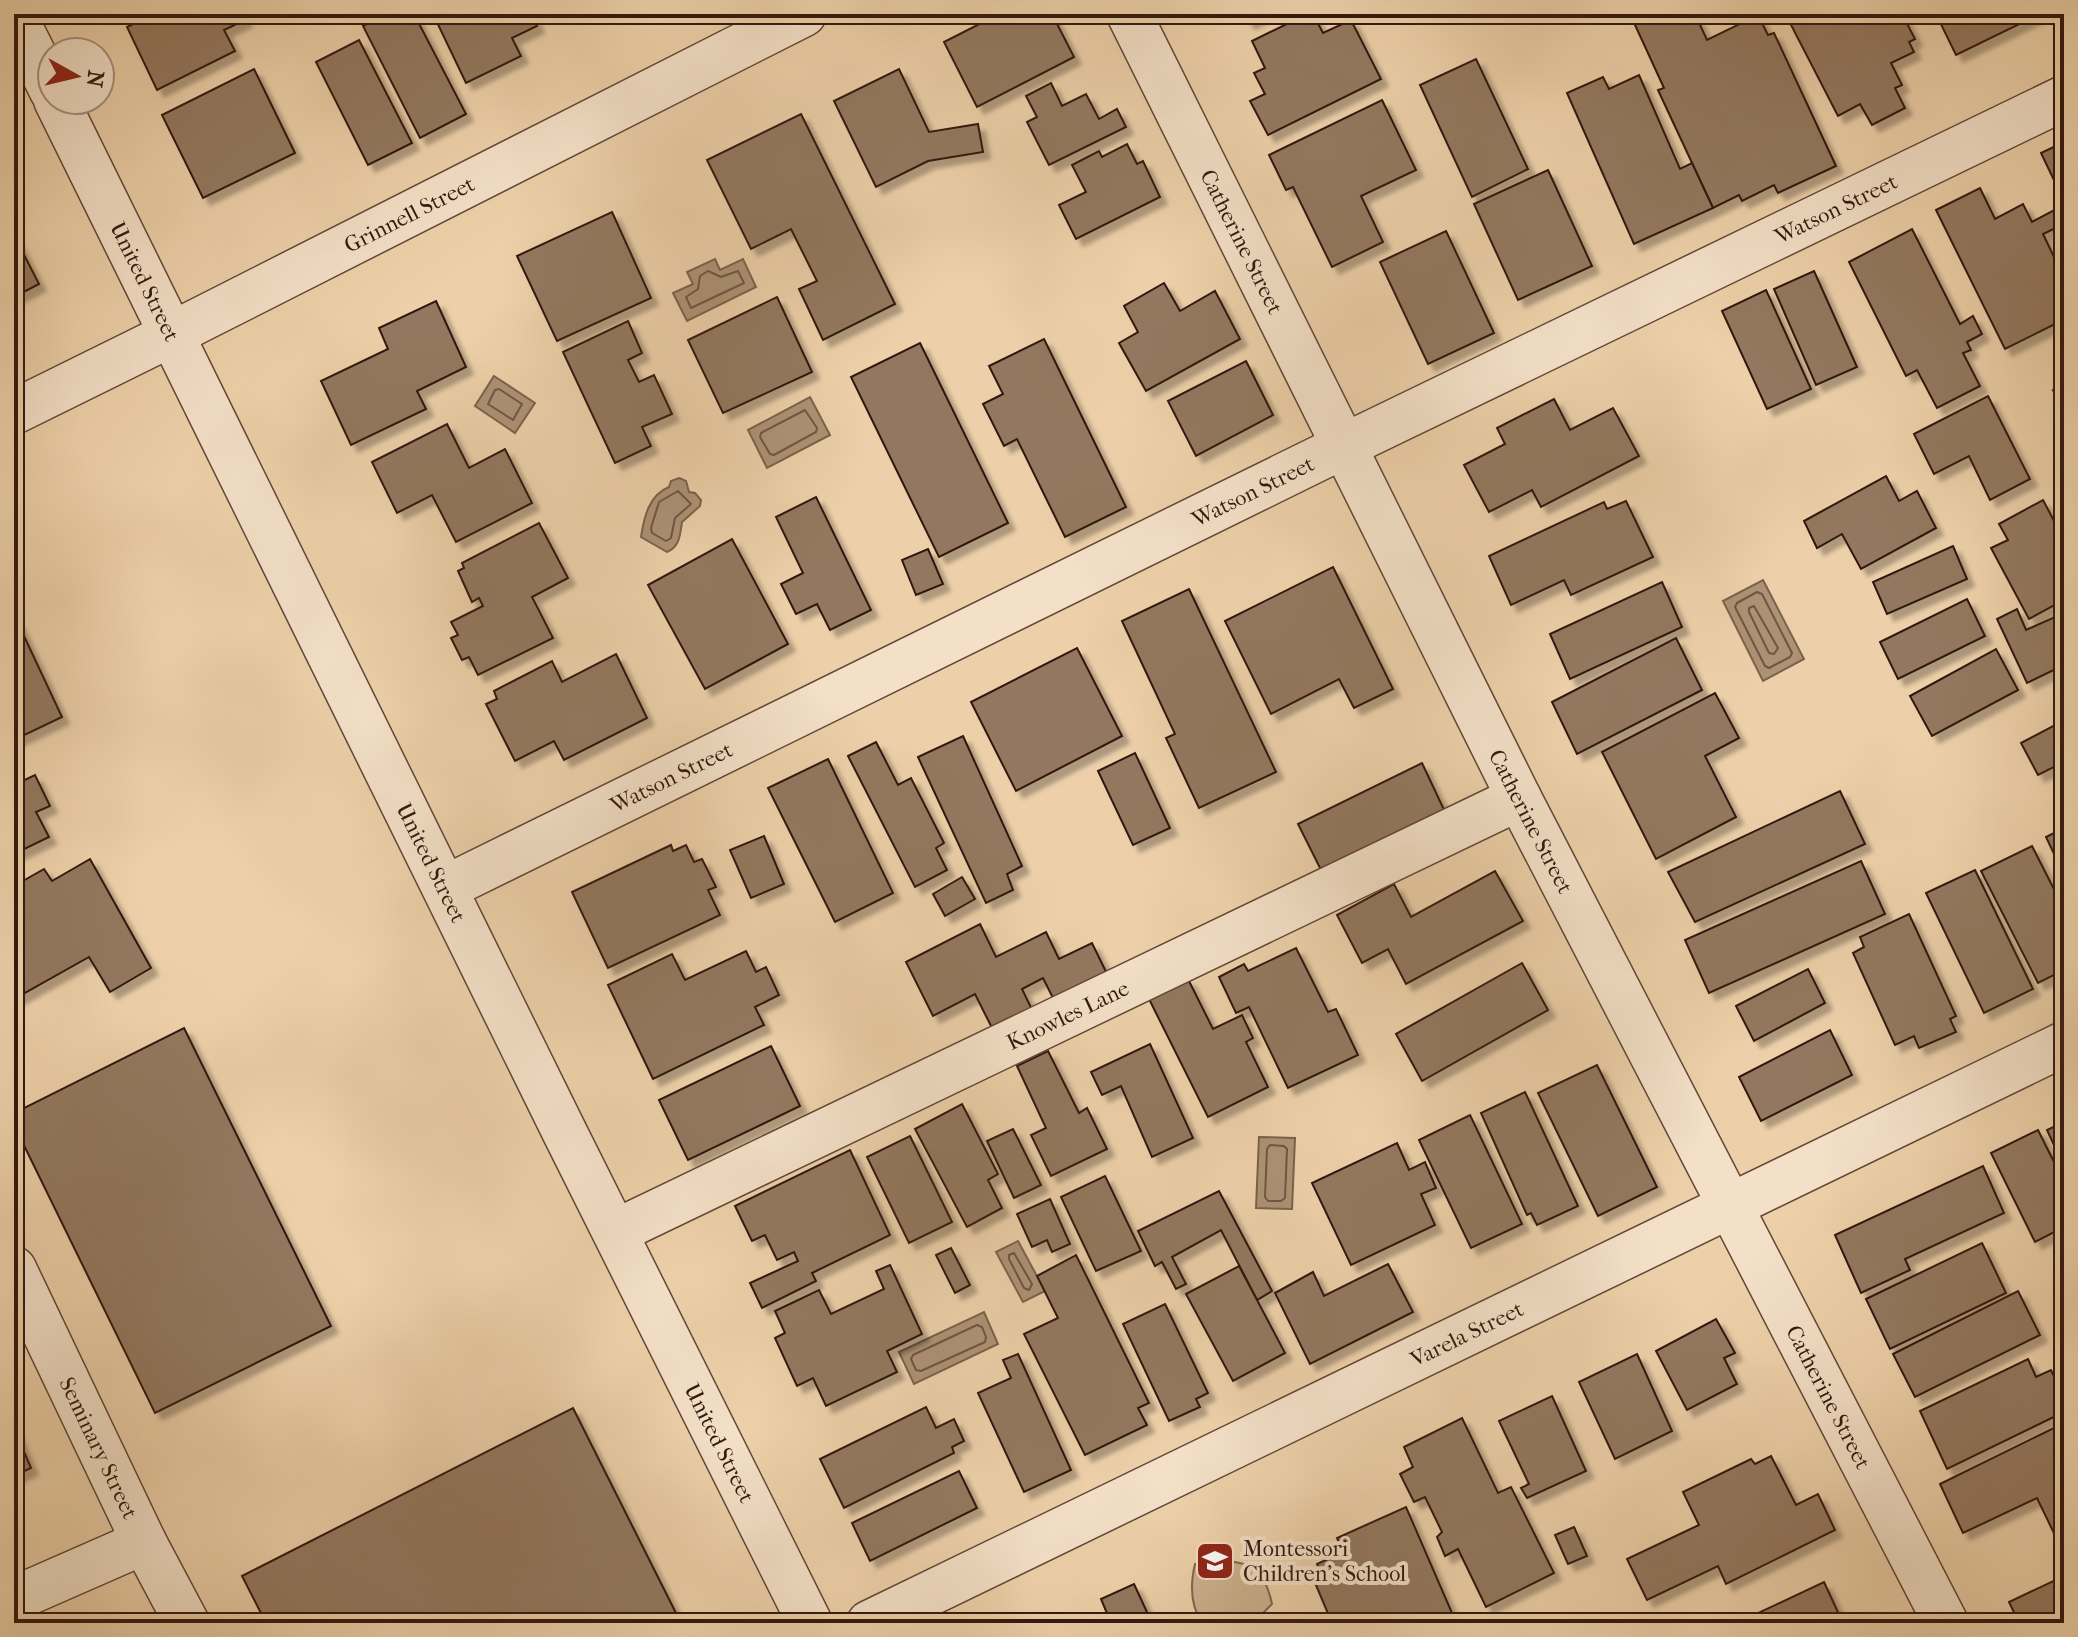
<svg xmlns="http://www.w3.org/2000/svg" width="2078" height="1637" viewBox="0 0 2078 1637" font-family="'IM FELL French Canon',serif">
  <style>
    .green { fill: #cdb18f; stroke: #80654f; stroke-width: 2 }
    .water { fill: #ad9275; stroke: #7c624c; stroke-width: 2 }
    .lines { fill: none; stroke-linecap: round; stroke-linejoin: round }
    .shore { stroke: #705642; stroke-width: 2 }
    .building { fill: #93785f; stroke: #32190f; stroke-width: 2; filter: url(#shadow) }
    .minor-casing { stroke: #614736; stroke-width: 47 }
    .minor { stroke: #f3e0c7; stroke-width: 44 }
    .labels { text-anchor: middle; stroke-width: 8; stroke-linejoin: round; paint-order: stroke }
    .street-label { font-size: 22px; fill: #32190f; stroke: #f3e0c7 }
    .poi-label { font-size: 22px; fill: #32190f; stroke: #f3e0c7; text-anchor: start }
  </style>
  <defs>
    <filter id="shadow"><feDropShadow dx="7" dy="7" stdDeviation="2" flood-color="#0004"/></filter>
  </defs>
  <rect width="100%" height="100%" fill="#edd0a9"/>
  <filter id="stains"><feTurbulence type="fractalNoise" baseFrequency=".0025" numOctaves="4"/><feColorMatrix values="0 0 0 0 .2 0 0 0 0 .09 0 0 0 0 .02 0 0 0 .5 -.17"/></filter>
  <radialGradient id="worn" r=".72"><stop offset=".6" stop-color="#630" stop-opacity="0"/><stop offset="1" stop-color="#630" stop-opacity=".3"/></radialGradient>
  <path class="green" d="M1208,1560C1247,1562 1263,1562 1272,1604L1257,1619V1623H1202C1190,1605 1190,1585 1195,1564Z"/>
  <g class="water">
    <path d="M715,259L720,270L743,259L756,287L687,321L673,293L693,284L687,272Z"/>
    <path d="M494,376L535,403L515,433L475,406Z"/>
    <path d="M810,397L830,435L767,468L748,430Z"/>
    <path d="M679,478L686,481L689,492L695,493L701,500L700,506L682,522C680,534 680,547 667,552L641,537C644,517 649,495 669,487L671,481Z"/>
    <path d="M1763,580L1804,659L1763,681L1723,601Z"/>
    <path d="M1259,1137L1295,1138L1292,1209L1256,1208Z"/>
    <path d="M1018,1241L1045,1291L1023,1302L996,1252Z"/>
    <path d="M984,1312L998,1344L914,1384L899,1352Z"/>
  </g>
  <g class="lines">
    <g class="shore">
      <path d="M708,271L721,277L738,271L744,283L691,308L686,297L698,289L700,276Z"/>
      <path d="M499,389L522,404L513,420L488,404L495,390Z"/>
      <path d="M805,410L817,428L816,432L774,455L770,454L760,437L761,433Z"/>
      <path d="M678,491L691,504L675,518L671,538L666,541L652,533L651,528L659,502Z"/>
      <path d="M1757,592L1762,594L1792,653L1790,657L1769,668L1765,666L1735,607L1737,603Z"/>
      <path d="M1754,606L1778,648L1774,654L1769,653L1749,612V608Z"/>
      <path d="M1270,1145L1284,1146L1287,1149L1285,1198L1281,1201H1268L1265,1197L1267,1149Z"/>
      <path d="M1014,1253L1032,1284L1029,1290L1024,1288L1009,1259V1255Z"/>
      <path d="M977,1325L982,1327L986,1337L985,1342L921,1371L916,1370L911,1359L913,1355Z"/>
    </g>
  </g>
  <g class="building">
    <path d="M154,14H242L245,20L224,30L235,51L157,90L127,27Z"/>
    <path d="M385,14H414L466,114L420,138L363,26Z"/>
    <path d="M433,14H532L537,26L512,38L521,56L466,83Z"/>
    <path d="M999,14H1052L1074,57L977,107L944,42Z"/>
    <path d="M1244,14H1264L1248,22Z"/>
    <path d="M1307,14H1313L1323,33L1351,20L1381,79L1268,135L1250,101L1265,94L1254,73L1265,68L1252,41Z"/>
    <path d="M1630,14H1695L1707,40L1758,15L1768,35L1774,33L1836,166L1778,193L1774,185L1742,201L1739,195L1713,208L1658,90L1664,88Z"/>
    <path d="M1804,14H1902L1915,39L1909,42L1914,52L1891,63L1902,85L1895,88L1905,108L1872,125L1860,104L1838,116L1789,21Z"/>
    <path d="M1936,14H2040L1956,55Z"/>
    <path d="M359,40L412,143L368,165L316,62Z"/>
    <path d="M1476,59L1528,169L1472,197L1420,85Z"/>
    <path d="M254,69L295,153L203,198L162,115Z"/>
    <path d="M899,69L929,132L978,124L983,152L928,161L876,187L834,101Z"/>
    <path d="M1639,75L1680,169L1692,163L1713,208L1634,244L1567,93L1603,77L1609,89Z"/>
    <path d="M1051,83L1062,106L1086,94L1099,119L1117,109L1126,127L1049,165L1027,122L1037,117L1026,96Z"/>
    <path d="M1382,100L1416,170L1361,196L1383,242L1332,267L1293,187L1286,190L1269,155Z"/>
    <path d="M801,114L895,304L823,340L799,289L817,281L791,229L751,249L707,160Z"/>
    <path d="M2064,142V201L2041,153Z"/>
    <path d="M1127,144L1137,164L1143,161L1160,197L1076,239L1059,205L1086,192L1072,165L1099,151L1102,157Z"/>
    <path d="M1548,170L1592,266L1518,300L1474,204Z"/>
    <path d="M1980,188L1995,219L2023,204L2032,222L2058,208L2064,220V224L2043,234L2064,278V297L2057,323L2005,349L1936,210Z"/>
    <path d="M612,212L651,298L557,341L517,256Z"/>
    <path d="M1912,229L1960,324L1973,316L1982,334L1967,342L1971,350L1963,353L1980,386L1937,408L1917,370L1906,376L1849,262Z"/>
    <path d="M1446,231L1494,333L1428,364L1380,262Z"/>
    <path d="M14,235L39,284L14,297Z"/>
    <path d="M1814,271L1857,367L1816,385L1774,289Z"/>
    <path d="M1164,283L1180,311L1215,291L1240,339L1146,391L1119,343L1138,332L1124,306Z"/>
    <path d="M1766,290L1811,389L1767,409L1722,311Z"/>
    <path d="M777,297L812,372L723,413L688,340Z"/>
    <path d="M436,301L466,367L417,391L426,409L351,445L321,381L388,349L379,328Z"/>
    <path d="M628,321L642,353L628,360L639,382L654,375L672,414L642,427L651,446L615,463L563,352Z"/>
    <path d="M1044,339L1126,507L1065,537L1017,439L1004,446L983,404L1003,394L989,366Z"/>
    <path d="M920,343L1008,523L939,557L851,377Z"/>
    <path d="M1246,361L1273,415L1196,456L1168,401Z"/>
    <path d="M2064,385V416L2053,390Z"/>
    <path d="M1988,396L2030,479L1990,500L1969,456L1934,474L1914,434Z"/>
    <path d="M1554,399L1570,430L1613,408L1639,456L1541,507L1532,490L1489,512L1464,465L1505,444L1497,428Z"/>
    <path d="M447,424L469,468L505,449L532,503L456,542L432,495L397,513L372,462Z"/>
    <path d="M1886,476L1899,501L1917,491L1936,528L1861,569L1842,534L1817,548L1804,521Z"/>
    <path d="M816,497L871,610L830,630L817,604L796,614L781,584L803,573L776,517Z"/>
    <path d="M2043,500L2064,540V600L2029,619L1991,548L2008,540L1999,524Z"/>
    <path d="M1626,501L1653,557L1571,595L1564,580L1511,605L1489,556L1604,502L1607,509Z"/>
    <path d="M539,523L568,578L532,597L553,638L478,675L469,657L462,660L451,638L458,635L451,622L483,606L479,598L472,602L458,571L464,568L462,563Z"/>
    <path d="M732,539L788,644L705,689L648,585Z"/>
    <path d="M1953,546L1967,579L1887,614L1873,582Z"/>
    <path d="M928,549L943,584L916,595L902,560Z"/>
    <path d="M1333,567L1393,689L1354,708L1339,679L1271,714L1225,621Z"/>
    <path d="M1662,582L1682,627L1570,679L1550,634Z"/>
    <path d="M1189,589L1276,772L1199,808L1166,738L1175,734L1122,621Z"/>
    <path d="M1967,599L1985,636L1898,679L1880,642Z"/>
    <path d="M2017,609L2026,630L2064,613V665L2027,683L1997,619Z"/>
    <path d="M17,621L62,717L14,740V623Z"/>
    <path d="M1676,638L1702,690L1577,754L1552,702Z"/>
    <path d="M1077,648L1122,736L1016,791L971,702Z"/>
    <path d="M1996,649L2018,690L1932,736L1910,696Z"/>
    <path d="M616,654L647,718L564,760L554,741L515,761L486,704L497,699L494,691L552,661L562,682Z"/>
    <path d="M1715,693L1739,738L1705,756L1736,817L1656,859L1602,752Z"/>
    <path d="M2057,724L2064,736V762L2038,775L2021,743Z"/>
    <path d="M963,736L1022,866L1007,874L1013,890L986,903L918,757Z"/>
    <path d="M876,742L898,785L911,778L944,843L936,848L947,870L915,887L848,756Z"/>
    <path d="M1135,753L1170,828L1133,845L1098,771Z"/>
    <path d="M828,759L893,893L835,922L768,788Z"/>
    <path d="M1422,763L1446,814L1323,874L1298,824Z"/>
    <path d="M35,775L50,806L36,812L49,837L14,854V785Z"/>
    <path d="M1840,791L1865,844L1695,922L1668,872Z"/>
    <path d="M2064,828V875L2046,837Z"/>
    <path d="M764,836L784,884L751,898L730,850Z"/>
    <path d="M671,845L673,851L686,845L694,862L702,859L716,887L708,890L720,915L608,968L572,892Z"/>
    <path d="M2032,846L2064,909V970L2038,983L1981,871Z"/>
    <path d="M90,859L151,968L110,992L89,957L14,999V886L44,869L52,881Z"/>
    <path d="M1861,861L1885,914L1709,993L1685,940Z"/>
    <path d="M1975,870L2033,989L1984,1013L1926,893Z"/>
    <path d="M1495,871L1523,921L1406,984L1388,949L1362,963L1337,915L1394,884L1411,917Z"/>
    <path d="M962,877L975,899L945,916L933,894Z"/>
    <path d="M1909,914L1956,1016L1950,1019L1956,1032L1919,1048L1914,1036L1895,1045L1853,953L1864,947L1860,937Z"/>
    <path d="M980,924L996,957L1046,932L1059,959L1092,943L1112,984L1059,1010L1043,978L1022,989L1038,1022L999,1042L975,994L933,1016L906,962Z"/>
    <path d="M1296,948L1328,1012L1336,1009L1358,1055L1288,1088L1249,1007L1236,1013L1219,977L1244,964L1248,971Z"/>
    <path d="M746,951L756,972L766,967L779,995L755,1007L764,1025L653,1079L608,985L672,954L685,980Z"/>
    <path d="M1522,963L1548,1010L1422,1081L1396,1034Z"/>
    <path d="M1808,969L1825,1003L1754,1041L1736,1006Z"/>
    <path d="M1188,979L1213,1029L1242,1015L1253,1038L1246,1042L1268,1087L1208,1117L1149,999Z"/>
    <path d="M184,1028L331,1326L155,1413L14,1125V1113Z"/>
    <path d="M1830,1030L1852,1075L1761,1121L1739,1077Z"/>
    <path d="M1150,1044L1193,1138L1152,1157L1121,1086L1102,1095L1091,1072Z"/>
    <path d="M771,1046L800,1106L688,1160L659,1100Z"/>
    <path d="M1048,1051L1079,1113L1087,1108L1107,1149L1051,1176L1031,1135L1046,1128L1017,1066Z"/>
    <path d="M1597,1065L1657,1187L1598,1216L1538,1093Z"/>
    <path d="M1525,1092L1578,1206L1537,1225L1531,1213L1527,1215L1481,1113Z"/>
    <path d="M962,1104L998,1174L988,1180L1002,1208L967,1227L915,1129Z"/>
    <path d="M1470,1115L1522,1224L1471,1248L1419,1140Z"/>
    <path d="M2064,1122V1167L2047,1130Z"/>
    <path d="M1013,1129L1041,1185L1014,1198L987,1141Z"/>
    <path d="M2038,1130L2064,1182V1242L2058,1230L2035,1242L1991,1153Z"/>
    <path d="M910,1136L952,1222L909,1243L867,1157Z"/>
    <path d="M1397,1143L1409,1170L1425,1162L1436,1188L1421,1194L1435,1225L1351,1265L1312,1183Z"/>
    <path d="M850,1150L890,1235L812,1273L816,1281L762,1308L750,1283L798,1261L794,1252L777,1260L765,1235L752,1241L735,1206Z"/>
    <path d="M1983,1166L2004,1213L1905,1259L1910,1270L1861,1293L1835,1235Z"/>
    <path d="M1105,1176L1141,1251L1096,1271L1061,1197Z"/>
    <path d="M1219,1191L1272,1291L1257,1300L1221,1230L1172,1257L1186,1284L1176,1289L1162,1262L1155,1266L1138,1231Z"/>
    <path d="M1050,1199L1070,1244L1052,1252L1047,1240L1032,1247L1017,1214Z"/>
    <path d="M1982,1243L2006,1293L1890,1349L1866,1299Z"/>
    <path d="M951,1248L970,1285L955,1293L936,1255Z"/>
    <path d="M1076,1255L1149,1403L1138,1408L1147,1425L1085,1455L1024,1334L1058,1318L1037,1276Z"/>
    <path d="M1388,1264L1413,1312L1310,1364L1275,1293L1313,1272L1324,1296Z"/>
    <path d="M890,1265L922,1334L887,1351L897,1372L826,1406L813,1378L797,1386L775,1338L785,1333L775,1311L819,1290L831,1314L884,1289L876,1271Z"/>
    <path d="M1239,1266L1285,1353L1233,1381L1186,1294Z"/>
    <path d="M2018,1291L2040,1335L1915,1397L1893,1354Z"/>
    <path d="M1165,1304L1208,1393L1196,1399L1200,1407L1169,1421L1123,1324Z"/>
    <path d="M1716,1319L1735,1353L1724,1358L1737,1384L1687,1410L1656,1351Z"/>
    <path d="M1018,1354L1071,1470L1024,1492L978,1393L1011,1378L1003,1360Z"/>
    <path d="M1637,1354L1672,1431L1615,1459L1579,1382Z"/>
    <path d="M2028,1359L2036,1377L2051,1370L2064,1397V1412L1947,1469L1920,1411Z"/>
    <path d="M1552,1396L1586,1471L1527,1498L1521,1488L1529,1484L1499,1421Z"/>
    <path d="M926,1407L936,1428L954,1419L964,1441L952,1447L954,1453L844,1508L820,1459Z"/>
    <path d="M573,1408L681,1623H266L242,1576Z"/>
    <path d="M1462,1418L1498,1493L1511,1487L1554,1573L1486,1607L1458,1549L1445,1556L1437,1537L1442,1532L1425,1497L1414,1502L1400,1474L1413,1467L1404,1447Z"/>
    <path d="M2064,1423V1554L2037,1498L1963,1533L1940,1484Z"/>
    <path d="M14,1428L31,1468L14,1476Z"/>
    <path d="M1771,1456L1796,1505L1818,1494L1835,1530L1726,1584L1718,1566L1647,1600L1627,1559L1699,1525L1683,1492L1751,1459L1755,1464Z"/>
    <path d="M959,1471L977,1508L870,1561L852,1523Z"/>
    <path d="M1406,1507L1452,1613L1429,1623H1332L1313,1578L1322,1575L1317,1564L1343,1552L1337,1538Z"/>
    <path d="M1574,1527L1587,1556L1568,1564L1555,1535Z"/>
    <path d="M2064,1576V1623H2019L2009,1602Z"/>
    <path d="M1824,1582L1843,1623H1737Z"/>
    <path d="M1134,1584L1152,1623H1111L1101,1599Z"/>
  </g>
  <g class="lines">
    <g class="minor-casing">
      <g id="minor">
        <path id="s1" d="M1129,14L1519,798L1946,1623"/>
        <path d="M14,15L52,91"/>
        <path id="s2" d="M56,100L564,1131L810,1623"/>
        <path id="s3" d="M14,412L172,334L804,14"/>
        <path id="s4" d="M445,888L1344,446L2064,98"/>
        <path id="s5" d="M615,1232L1519,798"/>
        <path id="s6" d="M14,1269L144,1542L187,1623"/>
        <path d="M14,1599L144,1542"/>
        <path id="s7" d="M869,1623L2064,1044"/>
      </g>
    </g>
    <use href="#minor" class="minor"/>
  </g>
  <defs>
    <g id="school-square" transform="scale(2)"><rect x="-9" y="-9" width="18" height="18" rx="4" fill="#8f2418" stroke="#f3e0c7"/><path d="M0-5L7-2L0 1L-7-2ZM-4 1L0 2.5L4 1V4Q0 6-4 4Z" fill="#fff"/></g>
  </defs>
  <g fill-rule="evenodd">
    <use href="#school-square" x="1215" y="1561"/>
  </g>
  <g class="labels">
    <g class="street-label">
      <text dy="8" stroke="none"><textPath href="#s4" startOffset="1548">Watson Street</textPath></text>
      <text dy="8" stroke="none"><textPath href="#s3" startOffset="442">Grinnell Street</textPath></text>
      <text dy="8" stroke="none"><textPath href="#s1" startOffset="254">Catherine Street</textPath></text>
      <text dy="8" stroke="none"><textPath href="#s2" startOffset="202">United Street</textPath></text>
      <text dy="8" stroke="none"><textPath href="#s4" startOffset="900">Watson Street</textPath></text>
      <text dy="8" stroke="none"><textPath href="#s4" startOffset="252">Watson Street</textPath></text>
      <text dy="8" stroke="none"><textPath href="#s1" startOffset="902">Catherine Street</textPath></text>
      <text dy="8" stroke="none"><textPath href="#s2" startOffset="850">United Street</textPath></text>
      <text dy="8" stroke="none"><textPath href="#s5" startOffset="502">Knowles Lane</textPath></text>
      <text dy="8" stroke="none"><textPath href="#s7" startOffset="664">Varela Street</textPath></text>
      <text dy="8" stroke="none"><textPath href="#s1" startOffset="1550">Catherine Street</textPath></text>
      <text dy="8" stroke="none"><textPath href="#s2" startOffset="1498">United Street</textPath></text>
      <text dy="8" stroke="none"><textPath href="#s6" startOffset="198">Seminary Street</textPath></text>
    </g>
    <g class="poi-label">
      <text x="1243" y="1556">Montessori<tspan x="1243" dy="25">Children's School</tspan></text>
    </g>
  </g>
  <rect width="2078" height="1637" fill="none" stroke="#edd0a9" stroke-width="48"/>
  <rect x="16" y="16" width="2046" height="1605" fill="none" stroke="#32190f" stroke-width="4"/>
  <rect x="24" y="24" width="2030" height="1589" fill="none" stroke="#32190f" stroke-width="2"/>
  <g transform="translate(76 76) rotate(98)"><circle r="38" fill="#f3e0c7" stroke="#a6907d" stroke-width="2"/>
  <path d="M0-6L14 30L0 20L-14 30Z" fill="#8f2418"/>
  <text y="-12" font-size="22" font-weight="bold" text-anchor="middle" fill="#32190f">N</text>
  </g>
  <rect width="100%" height="100%" filter="url(#stains)"/>
  <rect width="100%" height="100%" fill="url(#worn)"/>
</svg>
